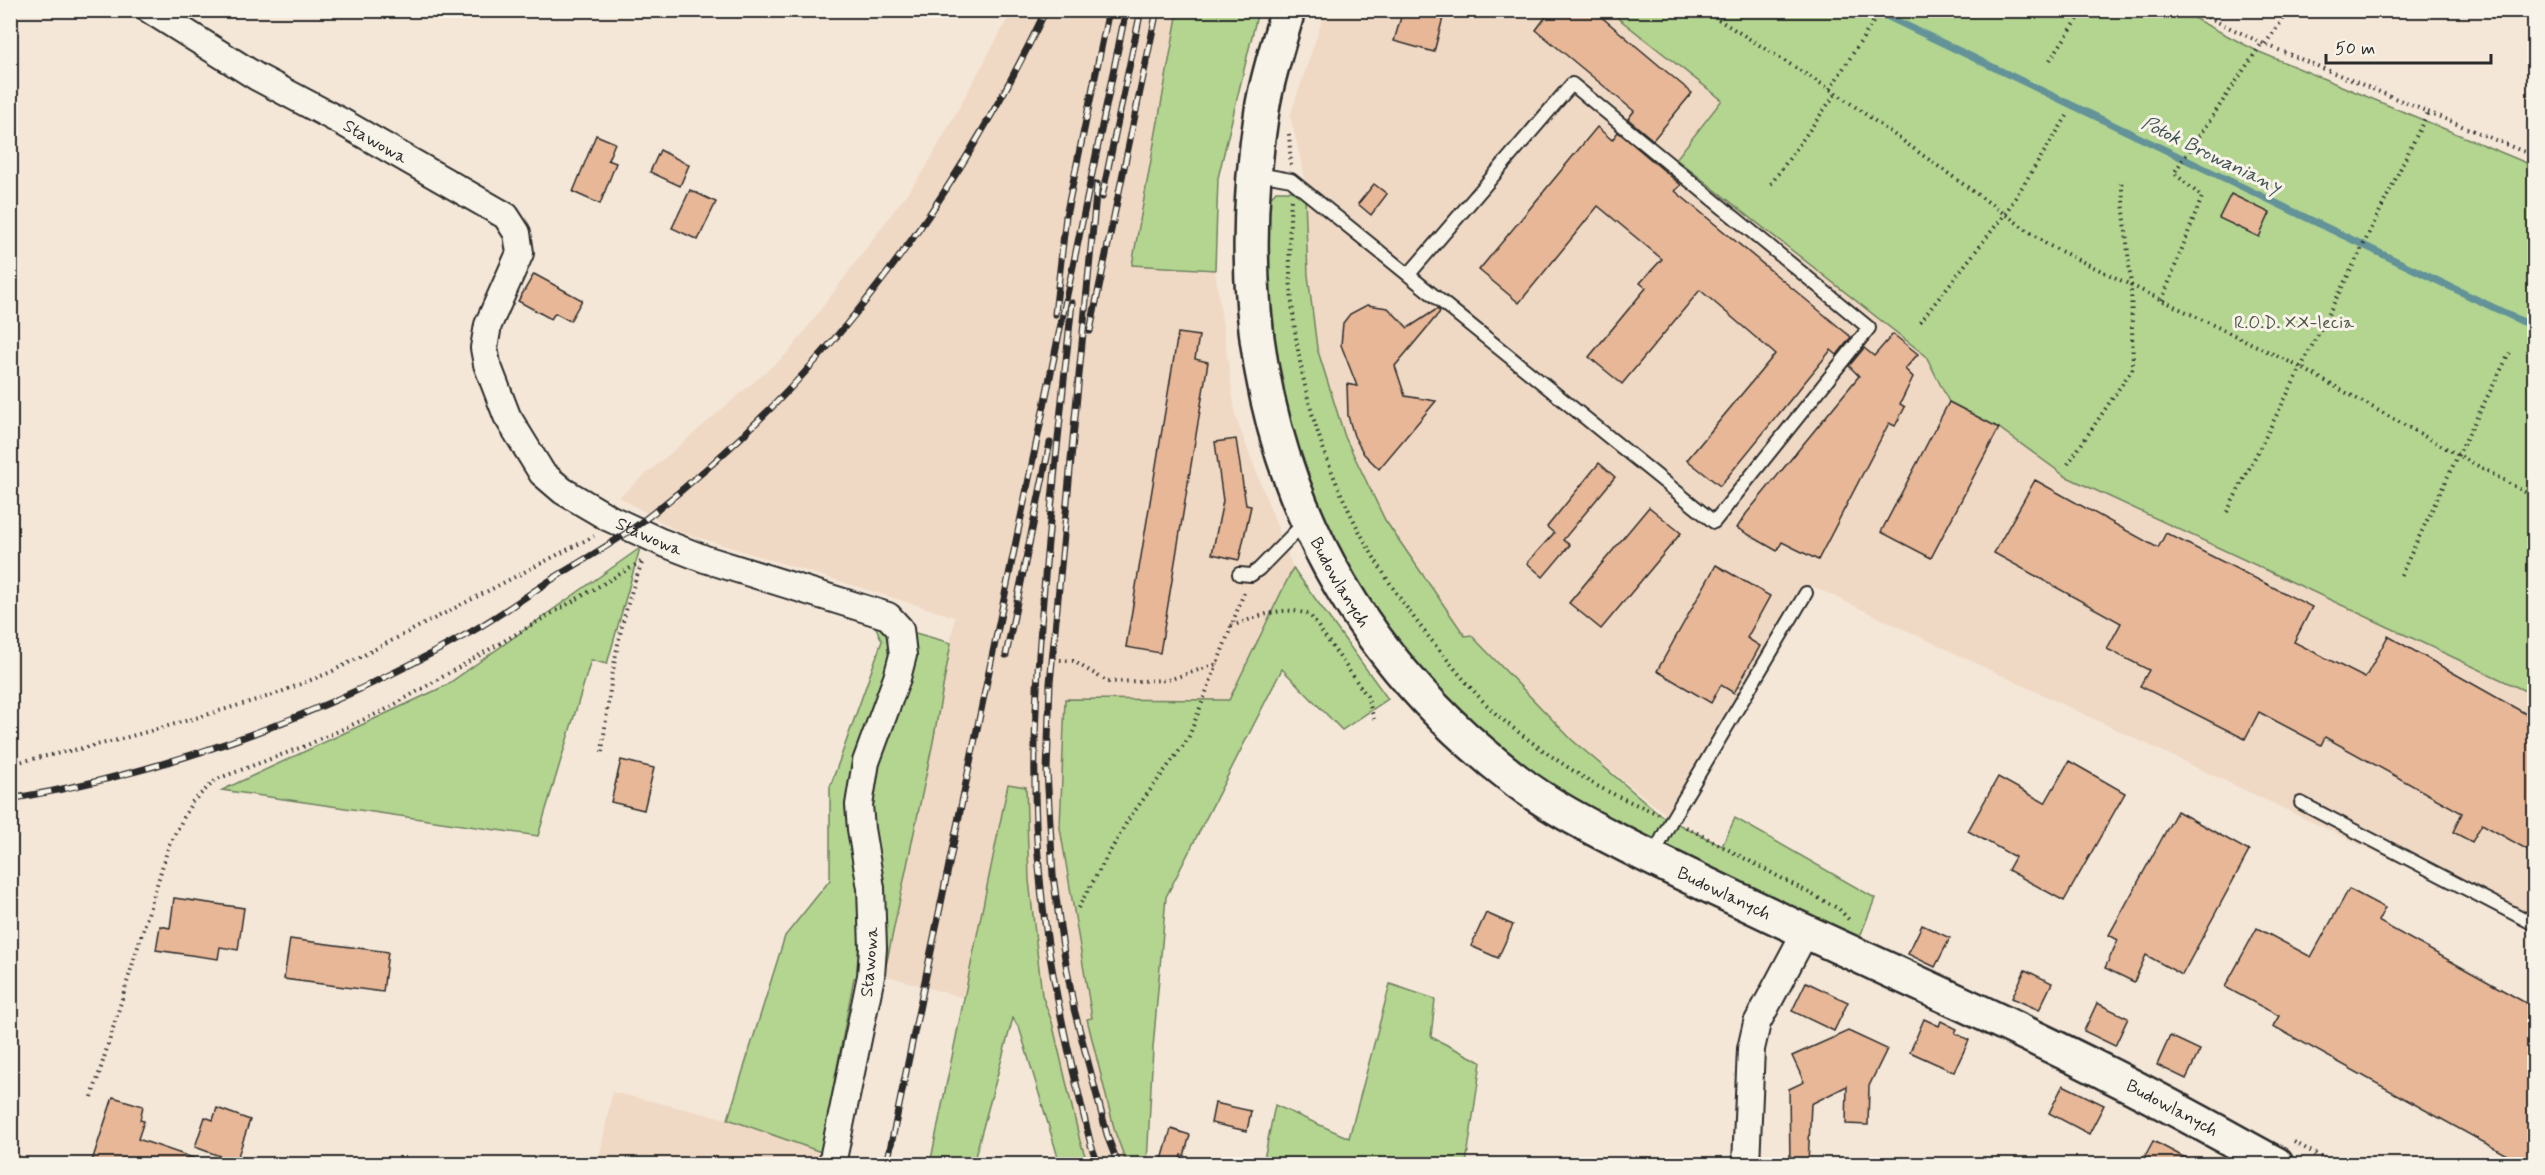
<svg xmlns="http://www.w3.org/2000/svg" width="2545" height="1175" viewBox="0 0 2545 1175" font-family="Mynerve,sans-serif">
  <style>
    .built { fill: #f0d9c4 }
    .green { fill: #b3d590; stroke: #6f805e; stroke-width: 1.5 }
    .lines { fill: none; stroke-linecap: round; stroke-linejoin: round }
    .stream { stroke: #639398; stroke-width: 7 }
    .building { fill: #e7b797; stroke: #2b2b2b; stroke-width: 1.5 }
    .lane-casing { stroke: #2b2b2b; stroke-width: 16 }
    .street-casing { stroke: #2b2b2b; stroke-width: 30 }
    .secondary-casing { stroke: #2b2b2b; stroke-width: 38 }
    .path { stroke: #2b2b2b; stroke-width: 4; stroke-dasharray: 1.5 4.5; stroke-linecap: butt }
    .lane { stroke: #f7f3e8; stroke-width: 12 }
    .street { stroke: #f7f3e8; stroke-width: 26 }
    .secondary { stroke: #f7f3e8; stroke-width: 33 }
    .rail-casing { stroke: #2b2b2b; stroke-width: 7 }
    .rail { stroke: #f7f3e8; stroke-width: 4.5; stroke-dasharray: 14; stroke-linecap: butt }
    .labels { text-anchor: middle; stroke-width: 6; stroke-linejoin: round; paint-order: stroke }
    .street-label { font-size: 18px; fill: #2b2b2b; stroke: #f7f3e8 }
    .park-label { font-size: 18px; fill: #4d5644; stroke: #f7f3e8 }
    .water-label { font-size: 20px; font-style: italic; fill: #425658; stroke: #f7f3e8 }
  </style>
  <rect width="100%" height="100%" fill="#f4e7d8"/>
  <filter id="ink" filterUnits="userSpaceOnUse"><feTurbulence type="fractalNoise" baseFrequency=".0167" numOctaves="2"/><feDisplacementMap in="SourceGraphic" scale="12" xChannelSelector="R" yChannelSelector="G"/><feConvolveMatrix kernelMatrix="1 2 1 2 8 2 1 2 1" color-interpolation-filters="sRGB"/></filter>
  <g filter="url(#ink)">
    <g class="built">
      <path d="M1012,11H1178L1132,265L1215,270L1236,418L1293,568L1229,700L1065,699L1060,828L1092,1019L1087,1020L1115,1132L1127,1164H1088L1080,1141L1052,1022L1042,995L1029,880L1026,787L1008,785L963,998L884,975L933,742L955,617L677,531L619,497L789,352L925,169Z"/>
      <path d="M1325,11H1609L1723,100L1677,158L1926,356L1949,402L1999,428L2065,476L2534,695V927L1810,585L1672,819L1572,740L1472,635L1465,637L1385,520L1345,437L1317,348L1308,275L1304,173L1290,116Z"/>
      <path d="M612,1092L728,1119L821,1152L818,1164H598Z"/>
    </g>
    <g class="green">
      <path d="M1178,11H1203L1218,14L1219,11H1258L1218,178L1215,270L1132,265Z"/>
      <path d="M1609,11H2180L2257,51L2534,166V695L2065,476L1999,428L1949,402L1926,356L1676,159L1722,100Z"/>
      <path d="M1276,191H1291L1305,198L1308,275L1317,348L1345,437L1385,520L1465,636L1471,635L1572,740L1662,816L1722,846L1735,818L1875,898L1858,942L1632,832L1551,787L1476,728L1423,674L1371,606L1322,516L1289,429L1272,351L1263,258L1266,202Z"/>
      <path d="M640,548L607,664L591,660L538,836L222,790L445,686Z"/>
      <path d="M1293,568L1388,699L1342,730L1282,669L1166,897L1153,1048L1147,1164H1127L1115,1132L1087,1019L1092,1018L1060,828L1065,699L1229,700Z"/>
      <path d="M873,621L951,643L933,742L884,975L854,978L821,1152L728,1119L785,936L830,880V787L882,641Z"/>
      <path d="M1008,784L1026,787L1029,880L1042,995L1052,1022L1080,1141L1088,1164H1060L1020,1030L1013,1018L973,1164H930Z"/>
      <path d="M1390,984L1435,999L1431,1037L1481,1062L1466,1164H1263L1275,1105L1349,1138Z"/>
    </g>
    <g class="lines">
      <path class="stream" d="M1874,10L2534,327"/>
    </g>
    <g class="building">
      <path d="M1403,10H1445L1434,52L1394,41Z"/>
      <path d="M1551,10H1593L1692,93L1653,140L1628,119L1634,111L1536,30Z"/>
      <path d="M1597,127L1612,140L1618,132L1642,152L1681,185L1675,191L1851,337L1837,355L1831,350L1720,486L1687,460L1775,354L1700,290L1622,384L1589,357L1646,288L1640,283L1662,259L1598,206L1519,303L1479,270Z"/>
      <path d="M596,135L615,143L608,160L616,163L600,204L573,192Z"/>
      <path d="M660,150L689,165L680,186L650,172Z"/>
      <path d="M1374,184L1387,194L1371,215L1358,204Z"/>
      <path d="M690,190L716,202L698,240L672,228Z"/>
      <path d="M2231,194L2270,213L2259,237L2219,218Z"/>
      <path d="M534,274L582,300L570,321L555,313L551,319L518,301Z"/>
      <path d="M1367,305L1388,308L1408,328L1437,309L1440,312L1395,366L1405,396L1436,401L1379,469L1364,454L1354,436L1348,416L1347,384L1357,386L1341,345L1343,323L1350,314Z"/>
      <path d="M1178,333L1199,336L1195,359L1208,362L1160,653L1126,647Z"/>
      <path d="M1893,334L1918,354L1905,369L1913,377L1900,404L1905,407L1895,426L1889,423L1818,560L1782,542L1777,551L1737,528L1746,514L1859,376L1849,366L1864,348L1874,356Z"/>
      <path d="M1949,402L1999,428L1931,558L1881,532Z"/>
      <path d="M1236,439L1246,505L1251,506L1239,560L1212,554L1223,501L1215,442Z"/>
      <path d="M1599,463L1615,477L1563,540L1570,545L1543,577L1527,563L1554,533L1547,527Z"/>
      <path d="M2035,480L2158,548L2166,533L2312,607L2294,642L2365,678L2388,636L2535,719V854L2482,824L2472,842L2453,832L2462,813L2325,737L2321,745L2259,712L2245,739L2140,686L2149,670L2107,649L2121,623L1994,553Z"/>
      <path d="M1649,507L1681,533L1601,629L1569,603Z"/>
      <path d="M1716,565L1770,596L1747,638L1760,646L1734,693L1721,685L1711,703L1657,671Z"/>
      <path d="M621,760L654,768L644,810L611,802Z"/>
      <path d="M2069,761L2125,793L2064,901L2008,870L2015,857L1968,831L1998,777L2045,803Z"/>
      <path d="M2177,811L2249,851L2182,975L2146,955L2134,982L2105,968L2118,940L2109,935Z"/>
      <path d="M2349,889L2385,908L2378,921L2535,1008V1164H2511L2514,1159L2273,1026L2279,1016L2225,987L2257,928L2311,957Z"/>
      <path d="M174,898L244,908L238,950L220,947L218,959L156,950L160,926L170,928Z"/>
      <path d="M1486,913L1513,925L1498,958L1471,946Z"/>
      <path d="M1922,925L1950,938L1935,967L1908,954Z"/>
      <path d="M290,939L388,952L383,992L284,979Z"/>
      <path d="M2025,970L2052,983L2039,1010L2012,998Z"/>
      <path d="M1806,982L1848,1002L1834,1031L1792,1011Z"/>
      <path d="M2097,1003L2128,1018L2115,1046L2084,1031Z"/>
      <path d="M1924,1019L1939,1026L1941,1021L1957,1029L1955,1033L1969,1040L1954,1072L1910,1052Z"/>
      <path d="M1848,1031L1887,1049L1869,1086L1868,1125L1846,1124L1847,1086L1811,1104L1808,1164H1790L1789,1089L1804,1082L1792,1056Z"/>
      <path d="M2170,1036L2200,1050L2186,1079L2157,1065Z"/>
      <path d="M2063,1085L2104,1105L2089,1134L2049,1113Z"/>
      <path d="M113,1097L143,1106L140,1120L144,1121L138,1139L205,1162V1164H91Z"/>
      <path d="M1215,1103L1251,1111L1247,1131L1211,1123Z"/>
      <path d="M217,1108L250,1120L236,1162L195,1147L205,1117L213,1120Z"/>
      <path d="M1171,1129L1190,1135L1184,1156L1181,1155L1178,1164L1162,1160Z"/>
      <path d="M2153,1141L2197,1164H2144L2147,1158L2145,1156Z"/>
    </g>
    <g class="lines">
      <g class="lane-casing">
        <g id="lane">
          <path d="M1258,174L1291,180L1714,522L1869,328L1572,84L1410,273"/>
          <path d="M1239,574L1251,575L1259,569L1306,521"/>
          <path d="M2301,803L2534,924"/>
          <path d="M1653,856L1672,819L1806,593"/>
        </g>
      </g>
      <g class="street-casing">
        <g id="street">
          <path id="s1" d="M150,10L257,77L342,122L506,216L517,233L520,253L488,325L484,348L487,364L507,416L542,473L563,491L609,518L661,542L705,559L888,616L900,629L903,655L897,678L866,762L859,805L861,829L871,888L873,948L871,976L832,1164"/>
          <path d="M1746,1164L1751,1049L1757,1023L1806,931"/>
        </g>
      </g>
      <g class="secondary-casing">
        <g id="secondary">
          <path id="s2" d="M1288,10C1279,43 1267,77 1262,110C1220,376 1300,616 1517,781C1548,805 1585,824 1620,842C1674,870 1729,895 1783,921C1892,972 2003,1020 2110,1075C2166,1103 2221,1134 2276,1164"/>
        </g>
      </g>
      <g class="path">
        <path d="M1703,10L1836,93L2048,245L2300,367L2534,497"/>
        <path d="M2198,10L2209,18L2262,43L2534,156"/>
        <path d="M2265,44L2290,10"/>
        <path d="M2050,60L2084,10"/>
        <path d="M1830,89L1881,10"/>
        <path d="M1289,134L1291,165"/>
        <path d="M1771,184L1836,93"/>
        <path d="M1291,200C1280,368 1329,515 1436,646C1457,671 1478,699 1503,720C1530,742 1562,764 1592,783C1613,795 1636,804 1658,814"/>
        <path d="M2162,300L2202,197L2174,173L2262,43"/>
        <path d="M1920,322L2005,214L2067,116"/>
        <path d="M2068,464L2133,368L2131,285L2121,179"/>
        <path d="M2227,512L2358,256L2428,112"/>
        <path d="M2401,575L2458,455L2511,350"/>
        <path d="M1231,626C1259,617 1282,604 1310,615L1367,696L1374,719"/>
        <path d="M1060,660L1073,661L1108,682L1168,680L1217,664L1245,590"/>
        <path d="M602,752C610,687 617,624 642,563"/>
        <path d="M10,764L110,742L182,722L273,695L331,672L594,536"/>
        <path d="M1686,827L1839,909L1851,922"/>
        <path d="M1078,908L1128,820L1188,739L1217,664"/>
        <path d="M92,1097L169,845L192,802L217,779L305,746L385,710L644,560"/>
        <path d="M2294,1142L2334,1164"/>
      </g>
      <use href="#lane" class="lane"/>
      <use href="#street" class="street"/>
      <use href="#secondary" class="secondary"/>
      <g class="rail-casing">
        <g id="rail">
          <path d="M1097,184L1050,683L1047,771L1053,875L1062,941L1074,1009L1108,1138L1118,1164"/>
          <path d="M1102,197L1141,10"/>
          <path d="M1072,303C1062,398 1052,493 1044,588C1036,684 1030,781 1040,878C1048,969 1069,1056 1091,1145L1098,1164"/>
          <path d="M1055,314L1066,216L1109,10"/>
          <path d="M1090,331L1157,10"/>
          <path d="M1006,655L1050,443"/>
          <path d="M10,799C171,772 327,713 469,633C498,617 526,596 554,578C581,561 609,546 635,527C703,476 768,415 824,351C914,248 987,134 1046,10"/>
          <path d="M887,1164L1126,10"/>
        </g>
      </g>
      <use href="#rail" class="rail"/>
    </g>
  </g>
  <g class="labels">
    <g class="street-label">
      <text dy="6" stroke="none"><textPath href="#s1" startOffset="261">Stawowa</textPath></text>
      <text dy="6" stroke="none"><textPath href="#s1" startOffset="818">Stawowa</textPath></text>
      <text dy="6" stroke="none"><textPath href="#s2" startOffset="592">Budowlanych</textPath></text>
      <text dy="6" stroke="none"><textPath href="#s2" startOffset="1096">Budowlanych</textPath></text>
      <text transform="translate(869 962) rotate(-85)" y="6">Stawowa</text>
      <text dy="6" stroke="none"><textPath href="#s2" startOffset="1593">Budowlanych</textPath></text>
    </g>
    <g class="park-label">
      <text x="2294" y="328">R.O.D. XX-lecia</text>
    </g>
    <g class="water-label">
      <text transform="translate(2212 154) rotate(26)" y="7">Potok Browaniany</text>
    </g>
  </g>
  <rect width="2545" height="1175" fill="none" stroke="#f7f3e8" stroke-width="36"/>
  <rect x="18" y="18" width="2509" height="1139" fill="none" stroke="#2b2b2b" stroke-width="2" filter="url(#ink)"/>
  <path d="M2326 54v9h165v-9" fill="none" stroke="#2b2b2b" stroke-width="3"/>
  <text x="2335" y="54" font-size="18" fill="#2b2b2b" stroke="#f7f3e8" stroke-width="4.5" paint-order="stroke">50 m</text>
</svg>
